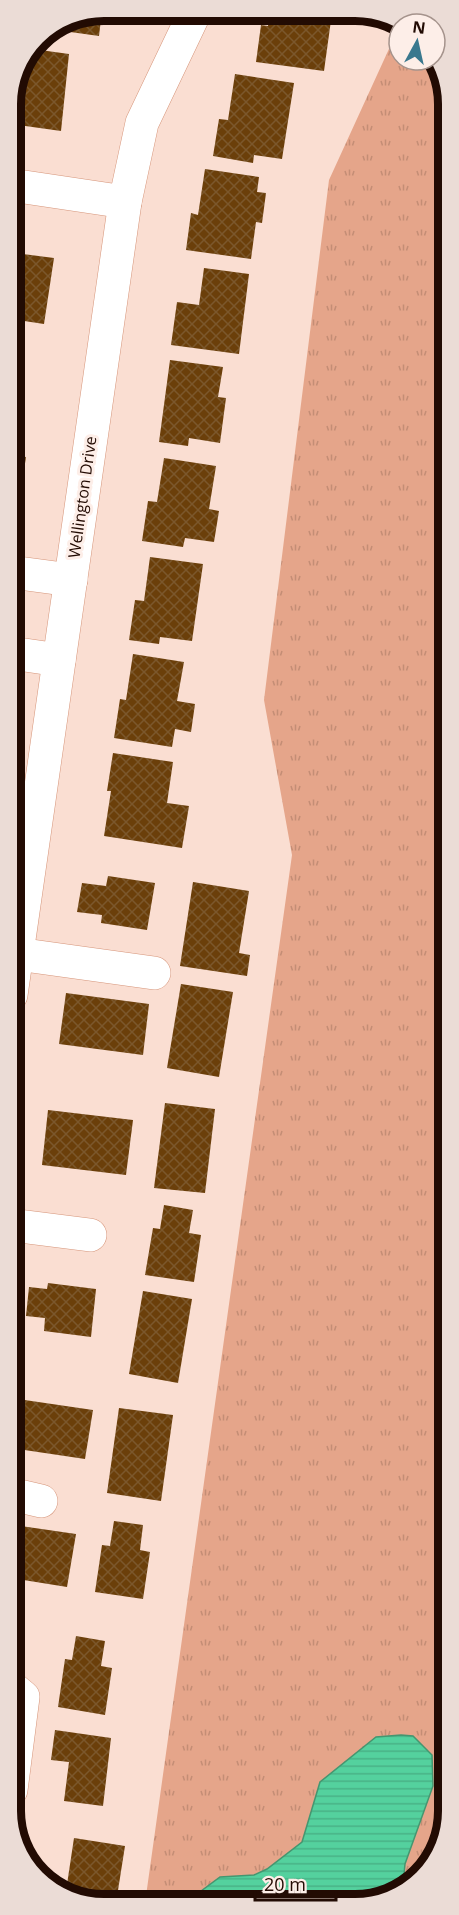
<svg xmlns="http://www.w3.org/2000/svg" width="459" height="1915" viewBox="0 0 459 1915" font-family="'Open Sans',sans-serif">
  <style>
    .grass { fill: url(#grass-tufts) }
    .water { fill: url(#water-rules); stroke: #459670; stroke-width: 1.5 }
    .building { fill: url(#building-cross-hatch) }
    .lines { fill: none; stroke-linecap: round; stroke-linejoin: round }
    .minor-casing { stroke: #d6957a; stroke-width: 34 }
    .minor { stroke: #fff; stroke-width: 33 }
    .labels { text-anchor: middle; stroke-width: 6; stroke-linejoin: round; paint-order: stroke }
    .street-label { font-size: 16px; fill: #220b03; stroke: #fdeee8 }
    .rim { fill: none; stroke: #220b03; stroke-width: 8 }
  </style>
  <defs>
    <pattern id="grass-tufts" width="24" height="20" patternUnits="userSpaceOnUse" patternTransform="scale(1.5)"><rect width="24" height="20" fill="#e5a58a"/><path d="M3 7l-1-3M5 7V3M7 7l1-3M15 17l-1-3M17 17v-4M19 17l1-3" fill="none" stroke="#c48d75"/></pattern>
    <pattern id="water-rules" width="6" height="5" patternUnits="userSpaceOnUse" patternTransform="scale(1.5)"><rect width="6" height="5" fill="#54d19e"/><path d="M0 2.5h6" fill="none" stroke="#49b286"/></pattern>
    <pattern id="building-cross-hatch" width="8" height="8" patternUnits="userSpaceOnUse" patternTransform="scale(1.5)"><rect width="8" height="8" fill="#6b3f0a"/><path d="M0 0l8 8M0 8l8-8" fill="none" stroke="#7b572c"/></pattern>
  </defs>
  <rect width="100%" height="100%" fill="#faded2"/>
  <path class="grass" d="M399,27V60H433L448,92V1816L425,1873L367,1904L145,1903L292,855L264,700L329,180Z"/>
  <path class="water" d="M401,1735L413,1736L432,1755L433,1786L405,1864L403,1884L367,1904L185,1903L220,1877L254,1875L267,1869L302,1842L320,1782L376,1737Z"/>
  <g class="building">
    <path d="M102,11L99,36L56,30L85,19Z"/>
    <path d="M270,12L332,13L324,71L256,62L261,25L268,26Z"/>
    <path d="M33,49L69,54L61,131L11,124V99Z"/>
    <path d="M235,74L294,83L282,159L254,155L253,163L213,156L219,119L228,120Z"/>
    <path d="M205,169L259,177L257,192L266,193L262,223L256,222L251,259L186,250L191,213L198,215Z"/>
    <path d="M23,254L54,258L44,324L11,319V265L21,267Z"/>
    <path d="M204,268L249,274L239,354L171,345L177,302L199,305Z"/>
    <path d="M170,360L223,367L218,397L226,398L220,443L189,438L188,446L159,442Z"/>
    <path d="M11,455L26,457L19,502L11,501Z"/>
    <path d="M164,458L216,466L209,509L219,511L214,542L185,538L183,547L142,541L148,501L157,502Z"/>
    <path d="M150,557L203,564L192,641L160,637L159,644L129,640L135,600L144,601Z"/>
    <path d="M133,654L184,662L177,701L195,704L191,732L175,729L172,747L114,738L120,699L126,700Z"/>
    <path d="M113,753L173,762L167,803L189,806L182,848L104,836L111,791H107Z"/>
    <path d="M108,876L155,883L147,930L101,923L102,915L77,912L82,883L106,886Z"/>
    <path d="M193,882L249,891L239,953L250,955L247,976L180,966Z"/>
    <path d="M181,984L233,992L219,1077L167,1068Z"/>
    <path d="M66,993L149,1004L143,1055L59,1044Z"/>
    <path d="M165,1103L215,1109L205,1193L154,1188Z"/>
    <path d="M48,1110L133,1120L126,1175L42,1165Z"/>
    <path d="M164,1205L193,1210L189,1233L201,1235L194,1282L145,1275L153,1228L160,1229Z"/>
    <path d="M48,1283L96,1289L91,1337L44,1331L45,1318L26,1316L29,1287L47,1289Z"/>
    <path d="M143,1291L192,1299L178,1383L129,1374Z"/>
    <path d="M11,1398L93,1410L85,1459L11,1448Z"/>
    <path d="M119,1408L173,1415L161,1501L107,1493Z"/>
    <path d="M114,1521L143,1525L140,1550L150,1552L143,1599L95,1592L102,1545L110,1546Z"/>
    <path d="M14,1525L76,1534L67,1587L11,1578V1532Z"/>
    <path d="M76,1636L105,1641L101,1666L112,1668L105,1715L58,1707L65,1659L72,1660Z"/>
    <path d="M55,1730L111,1738L103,1806L64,1801L69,1762L51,1760Z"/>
    <path d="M74,1838L125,1846L116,1903H86L66,1891Z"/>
  </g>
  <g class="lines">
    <g class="minor-casing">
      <g id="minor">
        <path d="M11,185L125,202"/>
        <path d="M11,572L71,580"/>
        <path d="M11,653L59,660"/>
        <path d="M17,954L154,973"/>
        <path d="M11,995L125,202L142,123L195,12"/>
        <path d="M11,1225L90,1235"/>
        <path d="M11,1494L41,1501"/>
        <path d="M11,1687L23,1697L11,1790"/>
      </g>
    </g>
    <use href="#minor" class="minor"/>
  </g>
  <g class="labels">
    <g class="street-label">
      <text transform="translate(82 497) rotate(-82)" y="6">Wellington Drive</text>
    </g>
  </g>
  <path d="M0 0H459V1915H0ZM104 21H355A83 83 0 0 1 438 104V1811A83 83 0 0 1 355 1894H104A83 83 0 0 1 21 1811V104A83 83 0 0 1 104 21Z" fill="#ebdcd6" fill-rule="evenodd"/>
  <path class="rim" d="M104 21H355A83 83 0 0 1 438 104V1811A83 83 0 0 1 355 1894H104A83 83 0 0 1 21 1811V104A83 83 0 0 1 104 21Z"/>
  <g transform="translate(417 42) rotate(8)"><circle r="28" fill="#fdeee8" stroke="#a5938c" stroke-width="1.5"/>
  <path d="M0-4.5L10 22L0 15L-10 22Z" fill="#3a788e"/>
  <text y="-9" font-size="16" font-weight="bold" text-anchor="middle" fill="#220b03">N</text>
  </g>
  <path d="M255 1891v9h81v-9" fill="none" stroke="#220b03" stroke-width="3"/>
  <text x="264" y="1891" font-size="18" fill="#220b03" stroke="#fdeee8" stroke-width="4.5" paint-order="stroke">20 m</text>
</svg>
